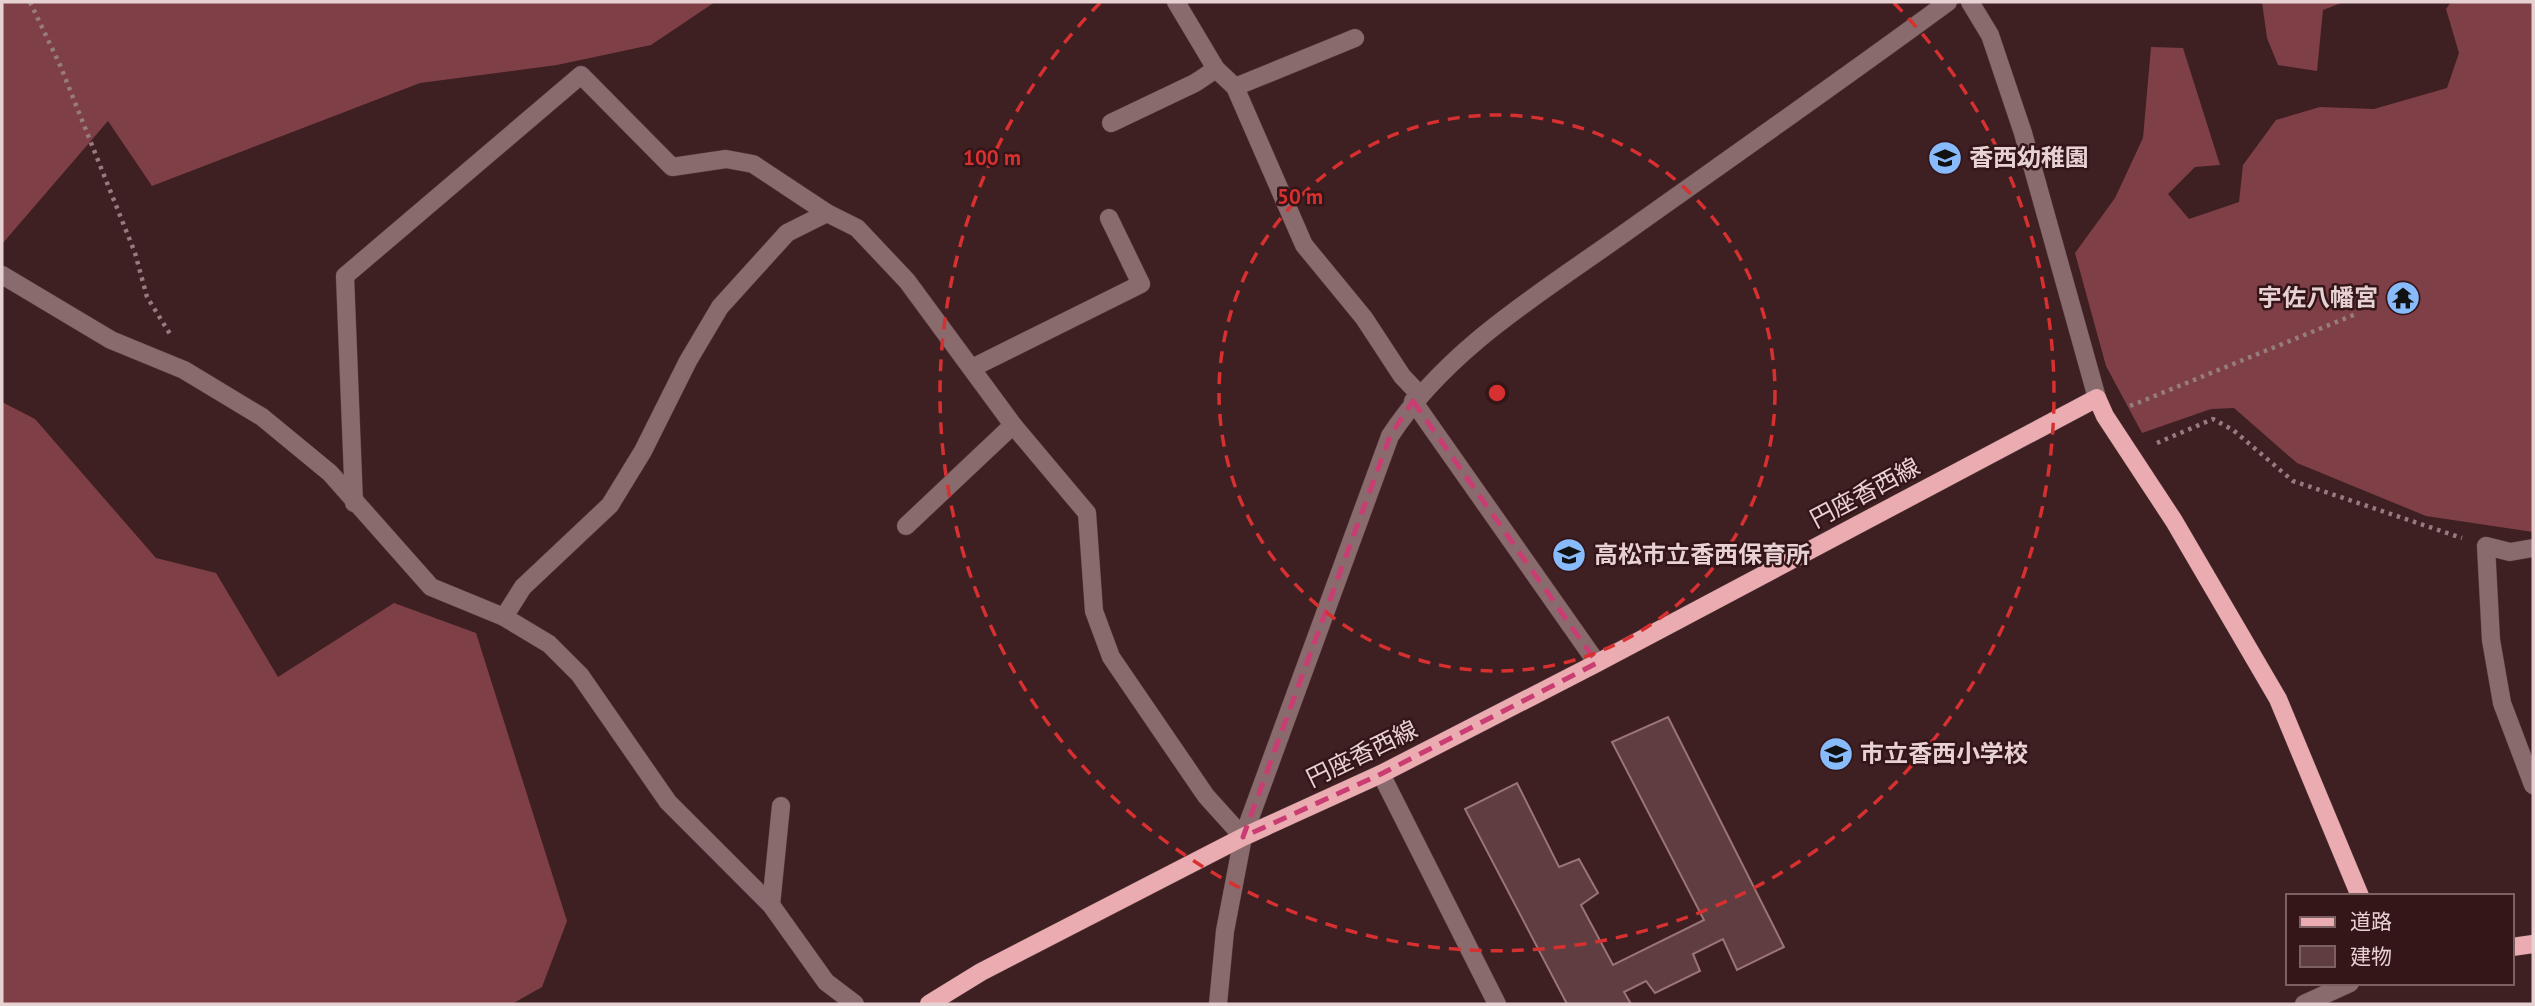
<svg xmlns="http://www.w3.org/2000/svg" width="2535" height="1006" viewBox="0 0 2535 1006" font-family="'PT Sans','Noto Sans JP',sans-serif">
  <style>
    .forest { fill: #7e4046 }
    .building { fill: #603d40; stroke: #9b7476; stroke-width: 2 }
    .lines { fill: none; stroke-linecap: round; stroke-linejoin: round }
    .minor-casing { stroke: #593b3e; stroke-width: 19 }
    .major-casing { stroke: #593b3e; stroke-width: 19 }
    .path { stroke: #967c7e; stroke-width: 4.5; stroke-dasharray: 3.5 5; stroke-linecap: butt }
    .minor { stroke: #896b6d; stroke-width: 18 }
    .major { stroke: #eaacb0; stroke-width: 18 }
    .marked { fill: none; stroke: #c93d73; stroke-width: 5; stroke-dasharray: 14 9; stroke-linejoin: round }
    .ring { fill: none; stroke: #d73030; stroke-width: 3.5; stroke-dasharray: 12 9 }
    .labels { text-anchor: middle; stroke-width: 5; stroke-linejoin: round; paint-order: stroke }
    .poi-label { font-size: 24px; font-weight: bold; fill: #e7d1d2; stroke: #341518; text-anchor: start }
    .street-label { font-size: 24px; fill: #e7d1d2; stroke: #341518 }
    .centre { fill: #d73030; stroke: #341518; stroke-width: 3.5 }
    .ring-label { font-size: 21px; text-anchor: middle; font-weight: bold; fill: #d73030; stroke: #341518; stroke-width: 5; stroke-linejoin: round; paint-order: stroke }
  </style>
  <rect width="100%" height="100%" fill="#3e1f22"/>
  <g class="forest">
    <path d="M2,2H715L651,45L557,65L420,83L152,186L108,121L2,244Z"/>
    <path d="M2262,2H2344L2323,10L2317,71L2278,65L2267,38Z"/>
    <path d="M2451,2H2533V532L2426,516L2297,463L2234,408L2211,409L2142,433L2106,366L2075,253L2115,198L2143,138L2151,47L2183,48L2220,165L2195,167L2168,194L2189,219L2239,202L2243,165L2276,120L2320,107L2374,109L2447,88L2459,53L2446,9Z"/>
    <path d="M2,402L35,419L156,558L216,573L278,677L394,603L476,633L567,921L542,987L512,1004H2Z"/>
  </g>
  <path class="building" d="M1668,717L1784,947L1737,970L1723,939L1693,954L1700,971L1655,993L1646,981L1624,992L1631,1004H1567L1465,809L1517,783L1559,867L1579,859L1598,893L1581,905L1613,965L1704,920L1612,742Z"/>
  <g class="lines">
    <g class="minor-casing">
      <g id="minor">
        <path d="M1176,2L1216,69L1235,87L1304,245L1364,318L1402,376L1419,394"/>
        <path d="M1970,2L1990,35L2023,133L2097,398"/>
        <path d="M1235,87L1355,38"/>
        <path d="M1111,123L1195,83L1216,69"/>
        <path d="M2,275L111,340L184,370L262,417L330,473L431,587L504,617L549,644L580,675L668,802L771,905L826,982L855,1004"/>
        <path d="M972,368L1141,284L1109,218"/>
        <path d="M1413,401L1597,663"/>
        <path d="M354,503L345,276L581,75L672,167L726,159L753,164L827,213L857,228L907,281L1013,425L1087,513L1094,611L1111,657L1206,796L1243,837"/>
        <path d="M906,526L1013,425"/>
        <path d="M2533,548L2510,552L2486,546L2491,640L2502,703L2533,785"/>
        <path d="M504,617L523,587L610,505L643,451L688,361L720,307L787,233L827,213"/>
        <path d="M1381,774L1497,1004"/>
        <path d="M771,905L781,806"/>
        <path d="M1218,1004L1225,931L1243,837L1390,436C1448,347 1544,291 1629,230C1736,154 1843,79 1948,2"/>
        <path d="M2304,1004L2350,983"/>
      </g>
    </g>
    <g class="major-casing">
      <g id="major">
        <path d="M2512,947L2533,944"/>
        <path d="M929,1004L981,972L1243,837L1381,774L1597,663L2097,398L2105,416L2174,521L2278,699L2360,896"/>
      </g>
    </g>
    <g class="path">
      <path d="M30,2L60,65L135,253L147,297L170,334"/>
      <path d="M2130,406L2356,314"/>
      <path d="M2157,443L2213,419L2233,430L2293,481L2462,538"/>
    </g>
    <use href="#minor" class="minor"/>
    <use href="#major" class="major"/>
  </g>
  <path class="marked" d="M1413,401L1597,663L1381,774L1243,837L1390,436Z"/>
  <g class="ring">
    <circle cx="1497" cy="393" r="278"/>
    <path d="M1894 3A557 557 0 1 1 1100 3"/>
  </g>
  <defs>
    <g id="school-disc" transform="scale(1.75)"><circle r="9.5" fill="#87bbfb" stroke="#341518"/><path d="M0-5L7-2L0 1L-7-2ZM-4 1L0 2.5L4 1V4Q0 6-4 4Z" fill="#111"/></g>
    <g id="temple-disc" transform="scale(1.75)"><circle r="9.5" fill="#87bbfb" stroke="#341518"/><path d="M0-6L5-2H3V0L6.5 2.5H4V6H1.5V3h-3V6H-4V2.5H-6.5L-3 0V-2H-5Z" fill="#111"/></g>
  </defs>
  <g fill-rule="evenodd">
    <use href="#school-disc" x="1945" y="158"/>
    <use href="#temple-disc" x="2403" y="298"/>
    <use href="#school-disc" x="1569" y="555"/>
    <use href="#school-disc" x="1836" y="754"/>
  </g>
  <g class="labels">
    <g class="poi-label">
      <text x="1969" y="166">香西幼稚園</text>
      <text x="2378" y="306" text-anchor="end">宇佐八幡宮</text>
      <text x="1594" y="563">高松市立香西保育所</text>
      <text x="1860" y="762">市立香西小学校</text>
    </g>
    <g class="street-label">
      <text transform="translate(1865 493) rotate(-28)" y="8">円座香西線</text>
      <text transform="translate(1362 754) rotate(-26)" y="8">円座香西線</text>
    </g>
  </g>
  <circle cx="1497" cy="393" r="10" class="centre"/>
  <g class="ring-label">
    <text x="992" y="165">100 m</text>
    <text x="1300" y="204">50 m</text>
  </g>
  <rect width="2535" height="1006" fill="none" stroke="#e7d1d2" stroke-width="7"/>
  <rect x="2286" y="894" width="228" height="91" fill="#341518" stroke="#7c6062" stroke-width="2"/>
  <rect x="2300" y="917" width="35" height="10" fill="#eaacb0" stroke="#7c6062" stroke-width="2"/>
  <text x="2350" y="929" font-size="21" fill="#e7d1d2">道路</text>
  <rect x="2300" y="946" width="35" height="21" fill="#603d40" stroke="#7c6062" stroke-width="2"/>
  <text x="2350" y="964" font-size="21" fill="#e7d1d2">建物</text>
</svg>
